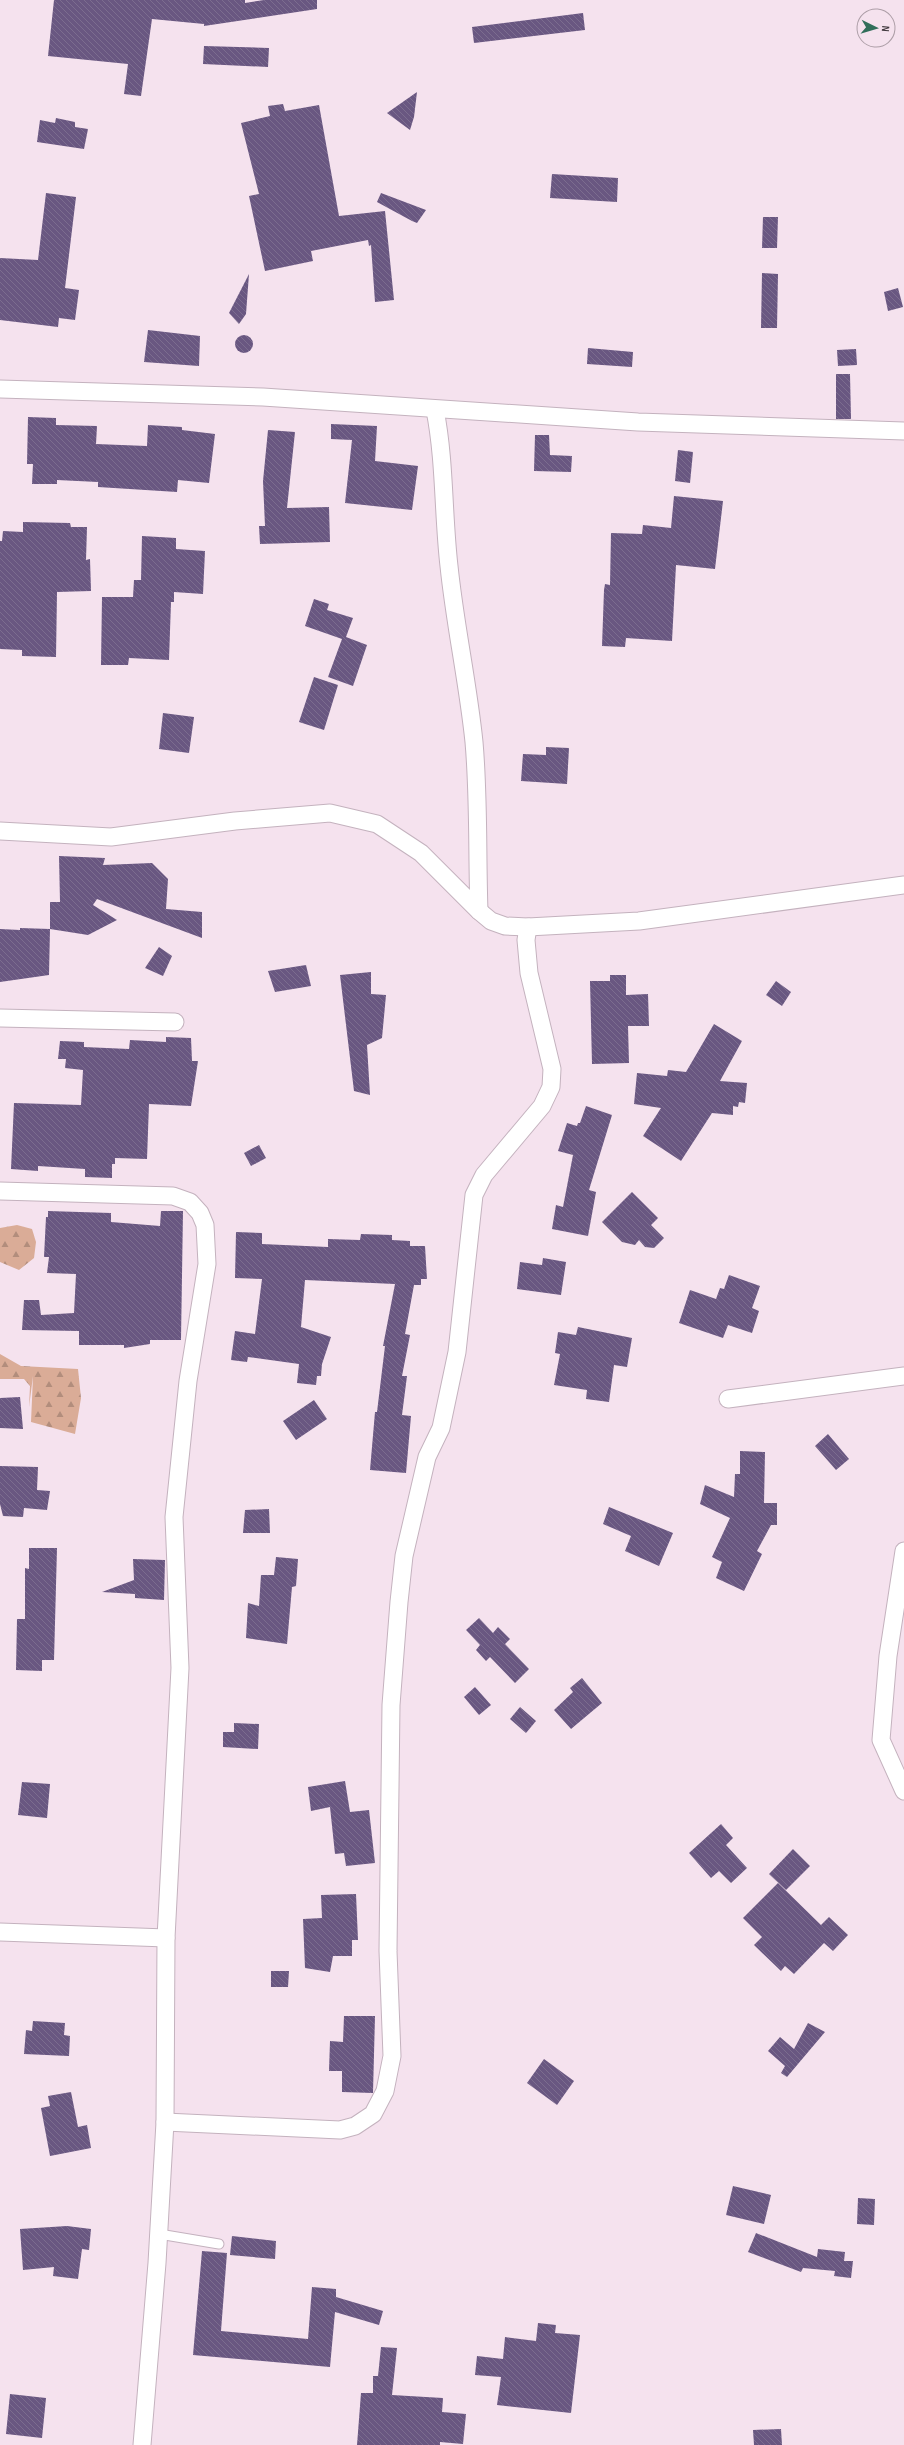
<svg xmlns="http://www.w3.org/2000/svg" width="904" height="2445" viewBox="0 0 904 2445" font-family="'Sofia Sans Condensed',sans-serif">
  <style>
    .forest { fill: url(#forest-firs) }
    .building { fill: url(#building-back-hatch) }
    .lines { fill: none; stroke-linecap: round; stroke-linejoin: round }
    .service-casing { stroke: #c4b2be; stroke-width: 11 }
    .minor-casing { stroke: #c4b2be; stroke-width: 19 }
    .service { stroke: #fff; stroke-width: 9 }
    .minor { stroke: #fff; stroke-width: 17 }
  </style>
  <defs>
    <pattern id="forest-firs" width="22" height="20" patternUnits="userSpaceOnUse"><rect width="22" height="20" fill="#daac97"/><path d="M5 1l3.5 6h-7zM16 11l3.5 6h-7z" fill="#b28d7c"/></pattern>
    <pattern id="building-back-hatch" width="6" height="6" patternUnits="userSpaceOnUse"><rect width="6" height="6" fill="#695781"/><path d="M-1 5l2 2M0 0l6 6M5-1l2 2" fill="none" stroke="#7c6d8f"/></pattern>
  </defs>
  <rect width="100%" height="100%" fill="#f5e2ee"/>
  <g class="forest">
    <path d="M17,1225L32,1229L36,1242L34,1258L19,1270L0,1262V1228Z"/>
    <path d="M0,1354L21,1366L78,1369L81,1398L75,1434L31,1422L33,1376L29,1407L30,1386L24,1379H0Z"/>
  </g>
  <g class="building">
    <path d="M54,0H245V3L264,0H317V9L204,26V24L152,19L141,96L124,94L128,64L48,56Z"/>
    <path d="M583,13L585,30L474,43L472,27Z"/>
    <path d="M204,46L269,48L268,67L203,64Z"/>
    <path d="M417,92L414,117L410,130L387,113Z"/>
    <path d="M283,104L285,111L319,105L339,216L385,211L394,300L375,302L371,245L369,246L368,240L311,251L313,261L265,271L249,196L259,194L241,123L270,116L268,106Z"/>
    <path d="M56,118L75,122V127L88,129L84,149L37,142L40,120L55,123Z"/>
    <path d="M552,174L618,178L617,202L550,198Z"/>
    <path d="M46,193L76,197L65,288L79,290L75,320L59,318L58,327L0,320V258L38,260Z"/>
    <path d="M381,193L426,210L417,223L412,221L377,202Z"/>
    <path d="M763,217H778L777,248H762Z"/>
    <path d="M762,273L778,274L777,328H761Z"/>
    <path d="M249,274L246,314L239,324L229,313Z"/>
    <path d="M898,288L903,307L888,311L884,292Z"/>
    <path d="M148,330L200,336L199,366L144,362Z"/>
    <circle cx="244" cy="344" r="9"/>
    <path d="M588,348L633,352L632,367L587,364Z"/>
    <path d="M856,349L857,365L838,366L837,350Z"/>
    <path d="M836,374H850L851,419H836Z"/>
    <path d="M28,417L56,418V425L97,426L96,444L147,446L148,425L182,427V430L215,434L209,483L178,480L177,492L98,487V482L57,480V484H32L33,464H27Z"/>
    <path d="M331,424L377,426L375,461L418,466L412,510L345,503L352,440L331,439Z"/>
    <path d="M268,430L295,432L287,508L329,507L330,542L260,544L259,526H265L263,481Z"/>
    <path d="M535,435H549L550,455L572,456L571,472L534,471Z"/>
    <path d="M678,450L693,452L690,483L675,481Z"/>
    <path d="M674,496L723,501L715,569L676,565L672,641L626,638L625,647L602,646L604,590L605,584L610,585L611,533L642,534L643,525L671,528Z"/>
    <path d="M23,522L70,523L71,527H87L86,560L90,559L91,591L57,592L56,657L22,656V650L0,649V541H2L3,531L23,532Z"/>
    <path d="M142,536L176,538V549L205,551L203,594L174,592V602H171L169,660L129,658L128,665H101L102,597H133L134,580H141Z"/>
    <path d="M314,599L329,604L327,610L353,618L346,637L367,645L353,686L328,677L342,639L305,626Z"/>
    <path d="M314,677L338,685L324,730L299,722Z"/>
    <path d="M163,713L194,717L189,753L159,749Z"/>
    <path d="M546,747L569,748L567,784L521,781L523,754L546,755Z"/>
    <path d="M59,856L105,858L103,865L152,863L168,879L166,909L202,912V938L97,899L93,905L117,920L88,935L50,929V902H60Z"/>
    <path d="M20,928L50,929L49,975L0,982V929L20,930Z"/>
    <path d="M159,947L172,956L163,976L145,968Z"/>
    <path d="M306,965L311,986L275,992L268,971Z"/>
    <path d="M371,972V994L386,995L382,1038L367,1045L370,1095L354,1091L340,975Z"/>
    <path d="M610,975H626V995L648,994L649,1026H628L629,1063L592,1064L590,981H610Z"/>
    <path d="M776,981L791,992L782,1006L766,995Z"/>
    <path d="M714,1024L742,1041L720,1081L747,1083L745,1103L739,1102L738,1107L733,1106V1115L712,1113L681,1161L643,1136L661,1108L634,1104L637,1073L667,1076L668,1070L686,1072Z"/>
    <path d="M166,1037L191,1038L192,1061H198L191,1106L149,1104L147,1159L115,1158V1164H112V1178L85,1177V1169L38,1166V1171L11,1169L14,1103L81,1105L83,1070L65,1068L66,1059H58L60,1041L84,1042V1047L129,1049L130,1040L166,1042Z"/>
    <path d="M586,1106L612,1115L589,1190L596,1192L588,1236L552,1229L556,1205L563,1207L573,1155L558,1151L567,1123L577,1126L578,1123H580Z"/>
    <path d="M259,1145L266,1158L251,1166L244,1153Z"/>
    <path d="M632,1192L658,1218L651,1225L664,1238L654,1248L645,1247L639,1240L635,1245L622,1242L602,1222Z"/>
    <path d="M48,1211L111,1213V1222L160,1226L161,1211H183L181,1340H150V1344L124,1348V1345H79V1331L22,1330L24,1300H39L41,1315L74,1313L76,1274L47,1273L49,1257H44L46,1217H48Z"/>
    <path d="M236,1232L262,1233V1244L328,1247V1239L360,1240L361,1234L392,1235V1240L410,1241V1246H425L427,1279H421V1285H414L405,1334L410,1335L402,1376H407L402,1415L411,1416L406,1473L370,1470L375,1412H377L385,1346H383L395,1284L305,1280L301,1327L331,1337L322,1364L321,1376H317L316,1385L297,1383L299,1364L248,1357L247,1362L231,1360L235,1331L255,1334L262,1279L235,1278Z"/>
    <path d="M543,1258L566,1262L561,1295L517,1289L520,1262L542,1265Z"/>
    <path d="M729,1275L760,1286L752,1308L759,1311L752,1333L728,1325L723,1338L679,1323L690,1290L716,1299L720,1288L724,1289Z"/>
    <path d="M578,1327L632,1338L627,1367L614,1365L609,1402L586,1399L587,1390L554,1385L560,1354L555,1353L558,1332L576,1335Z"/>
    <path d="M20,1397L23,1429L0,1428V1398Z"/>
    <path d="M314,1400L327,1419L296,1440L283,1421Z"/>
    <path d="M828,1434L849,1459L836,1470L815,1446Z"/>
    <path d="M740,1451L765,1452L764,1503H777V1525H771L757,1551L762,1554L744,1591L716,1578L722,1562L712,1557L730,1518L700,1504L705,1485L734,1497L735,1474H740Z"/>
    <path d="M0,1466L38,1467L37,1490L50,1491L47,1510L24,1508L23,1517L3,1516L0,1504Z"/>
    <path d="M609,1507L673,1533L659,1566L625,1551L631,1536L603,1524Z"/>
    <path d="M269,1509L270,1533H243L245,1510Z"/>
    <path d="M29,1548H57L54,1660H42V1671L16,1670L17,1619H25V1568L29,1569Z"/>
    <path d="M276,1557L298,1559L296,1586L292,1587L287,1644L246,1638L248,1603L259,1606L261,1575H274Z"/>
    <path d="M133,1559L165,1560L164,1600L135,1598V1594L102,1592L134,1580Z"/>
    <path d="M479,1618L493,1633L498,1627L510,1639L505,1644L529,1669L515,1683L490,1657L486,1661L476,1650L480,1645L466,1630Z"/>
    <path d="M582,1678L602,1703L571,1729L554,1710L573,1692L570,1688Z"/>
    <path d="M475,1687L491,1705L479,1715L464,1697Z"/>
    <path d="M520,1707L536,1721L526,1733L510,1719Z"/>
    <path d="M234,1723L259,1724L258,1749L223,1747V1732H234Z"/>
    <path d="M345,1781L350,1812L369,1810L375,1863L346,1866L344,1853L335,1854L330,1807L311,1811L308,1787Z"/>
    <path d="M22,1782L50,1784L47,1818L18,1815Z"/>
    <path d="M721,1824L733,1838L726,1845L747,1868L731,1883L719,1871L711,1878L689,1853Z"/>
    <path d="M793,1849L810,1866L786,1890L769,1874Z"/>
    <path d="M778,1883L821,1925L829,1917L848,1935L833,1951L824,1943L794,1974L785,1966L781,1971L754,1945L762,1937L743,1918Z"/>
    <path d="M356,1894L358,1940H352V1956H333L330,1972L305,1968L303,1919L322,1918L321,1895Z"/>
    <path d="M271,1971H289L288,1987H271Z"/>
    <path d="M344,2016H375L373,2093L342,2092V2071H329L330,2041L343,2042Z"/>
    <path d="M33,2021L65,2023L64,2035L70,2036L69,2056L24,2054L26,2030L32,2031Z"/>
    <path d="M808,2023L825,2032L787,2077L781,2073L785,2066L768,2051L780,2037L794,2049Z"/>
    <path d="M544,2059L574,2081L557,2105L527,2083Z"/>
    <path d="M71,2092L78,2127L87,2125L91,2148L50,2156L41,2108L50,2106L48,2096Z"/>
    <path d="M733,2186L771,2195L764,2224L726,2215Z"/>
    <path d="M858,2198L875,2199L874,2225L857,2224Z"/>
    <path d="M67,2226L91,2229L89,2250L82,2249L78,2279L53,2276L54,2267L23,2270L20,2229Z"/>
    <path d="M756,2233L817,2257L818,2249L845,2252L844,2261H853L851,2278L834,2276L835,2271L803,2268L801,2272L748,2252Z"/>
    <path d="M232,2236L276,2241L275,2259L230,2255Z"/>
    <path d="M202,2251L227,2253L221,2331L308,2339L312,2287L336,2289V2297L383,2311L379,2325L335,2312L330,2367L193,2355Z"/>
    <path d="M538,2323L556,2325L555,2333L580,2335L571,2413L497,2405L501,2377L475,2375L477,2356L503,2359L505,2337L536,2341Z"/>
    <path d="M381,2347L397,2348L392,2395L443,2398L442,2412L466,2414L463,2444L440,2442V2445H357L361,2393H373V2376H378Z"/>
    <path d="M10,2394L46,2398L42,2438L6,2434Z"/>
    <path d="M781,2429L782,2445H754L753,2430Z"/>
  </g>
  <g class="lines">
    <g class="service-casing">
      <path id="service" d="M159,2234L219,2244"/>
    </g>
    <g class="minor-casing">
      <g id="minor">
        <path d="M0,389L263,397L638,422L904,431"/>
        <path d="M435,410C445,461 443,514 449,566C455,625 468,683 474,742C479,799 477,855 479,911"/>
        <path d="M0,831L111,837L235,821L330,813L377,824L421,853L479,911L491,921L505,926L528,927L639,921L904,885"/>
        <path d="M0,1018L175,1022"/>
        <path d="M0,1191L173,1196L190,1202L200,1213L205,1225L207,1264L188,1381L174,1517L180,1668L166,1938L165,2122L157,2263L142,2445"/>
        <path d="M728,1399L904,1376"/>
        <path d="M904,1551L888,1656L881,1740L904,1791"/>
        <path d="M0,1932L166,1938"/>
        <path d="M165,2122L340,2130L355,2126L373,2114L385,2091L392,2056L388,1951L391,1705L399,1602L404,1556L427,1457L441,1428L457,1352L474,1195L484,1175L542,1106L551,1087L552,1069L529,973L526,940L528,927"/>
      </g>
    </g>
    <use href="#service" class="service"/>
    <use href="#minor" class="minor"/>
  </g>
  <g transform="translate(876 28) rotate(95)"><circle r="19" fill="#f5e2ee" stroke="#ad9ea7"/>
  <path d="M0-3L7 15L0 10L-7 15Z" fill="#316e5a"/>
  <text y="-6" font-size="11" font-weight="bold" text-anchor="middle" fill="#40383d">N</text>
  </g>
</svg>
